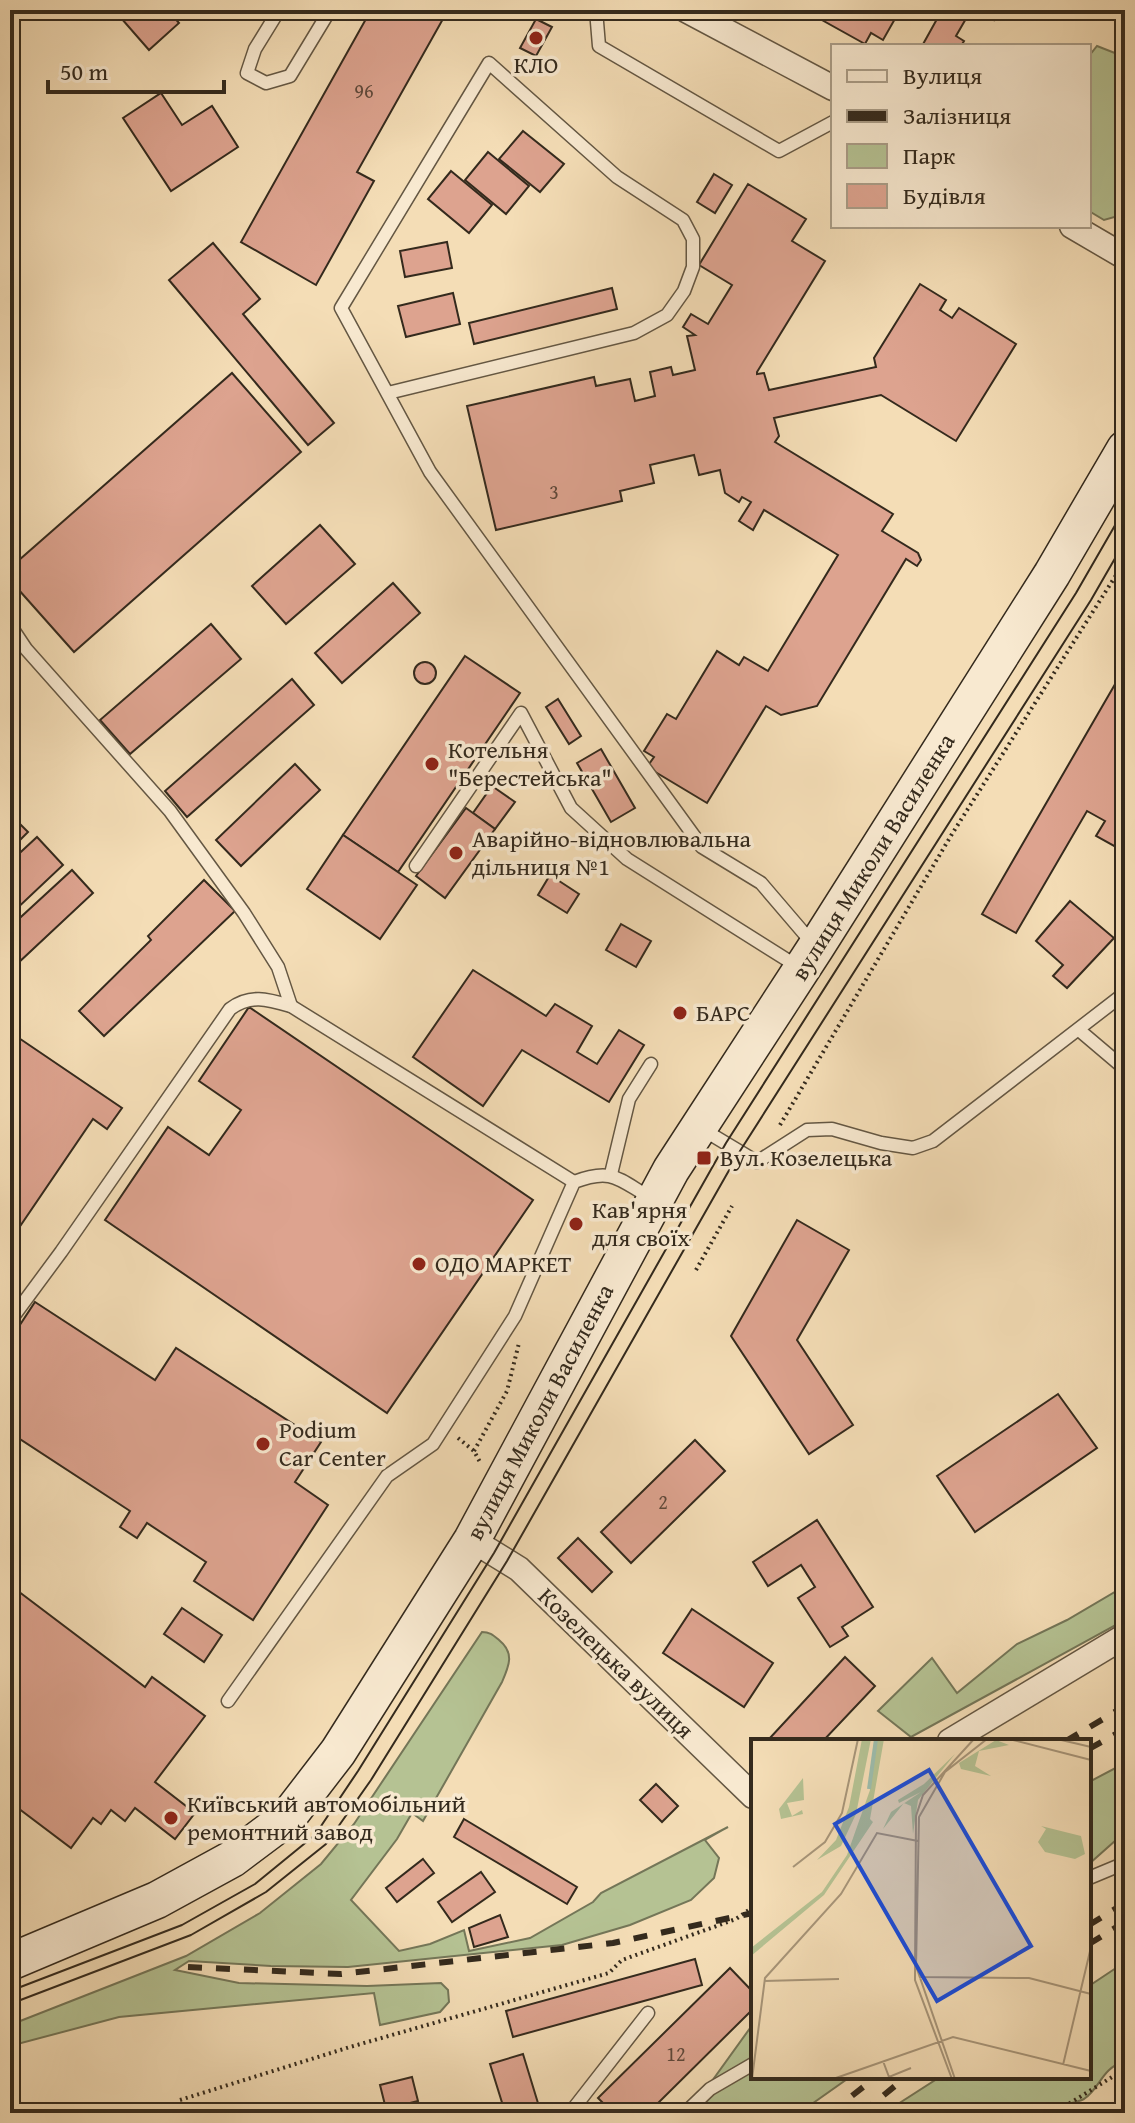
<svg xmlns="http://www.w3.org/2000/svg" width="1135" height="2123" viewBox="0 0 1135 2123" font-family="'Gentium Book Plus',serif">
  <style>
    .green { fill: #b5c293; stroke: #747658; stroke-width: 2 }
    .building { fill: #dda38f; stroke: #342a1d; stroke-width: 2 }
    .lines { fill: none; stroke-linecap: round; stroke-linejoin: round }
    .lane-casing { stroke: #645743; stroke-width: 15 }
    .street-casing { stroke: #645743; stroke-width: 27 }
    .secondary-casing { stroke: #342a1d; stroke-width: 39 }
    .path { stroke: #342a1d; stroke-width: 4; stroke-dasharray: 2 4; stroke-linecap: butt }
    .lane { stroke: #f8e9d0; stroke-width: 12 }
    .street { stroke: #f8e9d0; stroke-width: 24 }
    .secondary { stroke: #f8e9d0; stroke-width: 36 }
    .tram { stroke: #342a1d; stroke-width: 2 }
    .rail { stroke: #342a1d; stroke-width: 6; stroke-dasharray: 14 14; stroke-linecap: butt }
    .poi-dot { fill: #8f2418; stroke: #f8e9d0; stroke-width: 3 }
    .labels { text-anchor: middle; stroke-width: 7; stroke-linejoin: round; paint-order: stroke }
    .number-label { font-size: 20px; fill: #5e483a }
    .poi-label { font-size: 24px; fill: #342a1d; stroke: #f8e9d0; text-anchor: start }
    .street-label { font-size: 24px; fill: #342a1d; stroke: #f8e9d0 }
    .inset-river { fill: none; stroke: #9cbcac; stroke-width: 4 }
    .inset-road { fill: none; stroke: #a79579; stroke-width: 2 }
    .view { fill: #1d4ed8; fill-opacity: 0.15; stroke: #1d4ed8; stroke-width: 4 }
    .inset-edge { fill: none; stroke: #342a1d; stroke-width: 4 }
  </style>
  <rect width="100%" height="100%" fill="#f4ddb6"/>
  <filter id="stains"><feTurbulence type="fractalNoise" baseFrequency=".0025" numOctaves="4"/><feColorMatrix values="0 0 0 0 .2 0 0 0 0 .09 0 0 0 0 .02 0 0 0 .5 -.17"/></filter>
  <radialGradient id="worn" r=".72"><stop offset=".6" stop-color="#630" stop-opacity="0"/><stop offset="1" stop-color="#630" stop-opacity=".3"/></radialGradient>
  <g class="green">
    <path d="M1097,46L1125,57V214L1104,220L1089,211V56Z"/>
    <path d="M1125,1586V1620L911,1737L878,1711L932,1658L957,1693L1017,1644L1067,1620Z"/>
    <path d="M482,1632C490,1632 493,1635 499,1640C515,1653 509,1666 502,1682L423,1821L412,1813L397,1839L351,1900L399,1951L430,1944L464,1930L469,1951L530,1938L593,1902L601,1893L728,1827L705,1840L719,1858L714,1878L691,1900L630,1925L562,1945L348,1967L271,1966L189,1961L175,1970L239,1983L367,1986L441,1983L448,1990L449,2002L440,2012L380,2025L374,1993L119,2017L10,2046V2025L186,1956L260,1913L321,1864L354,1824Z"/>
    <path d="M1125,1763V1832L1089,1864V1782Z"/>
    <path d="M1125,1962V2061C1100,2069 1101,2088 1084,2099C1072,2105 1058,2103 1049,2113H884L940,2077H1089V1986Z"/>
    <path d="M753,2024V2077H850L799,2113H689Z"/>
  </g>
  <g class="building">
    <path d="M114,10H168L179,23L149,50Z"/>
    <path d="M371,10H448L357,172L374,181L316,285L241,242Z"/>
    <path d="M804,10H900L883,40L871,33L865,44Z"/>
    <path d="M942,10H971L956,36L964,41L961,46H922Z"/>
    <path d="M976,10H999L994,20Z"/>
    <path d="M536,19L552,27L536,56L520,48Z"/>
    <path d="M161,93L182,125L212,106L238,147L171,191L123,118Z"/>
    <path d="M523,131L564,164L540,192L499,159Z"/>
    <path d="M488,152L529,186L506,214L465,180Z"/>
    <path d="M451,171L492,205L469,233L428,199Z"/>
    <path d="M714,174L732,185L715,213L697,202Z"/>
    <path d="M748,184L806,219L792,241L825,261L757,372V374L764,373L769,390L876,367L874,358L920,284L946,300L940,310L952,318L959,308L1016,344L956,441L881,395L774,418L779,436L775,442L893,514L882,531L918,553L921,560L917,566L906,559L817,706L781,715L766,706L707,803L647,767L654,757L644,751L667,714L676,719L717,651L739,665L744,657L768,671L838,555L764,510L753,530L739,521L751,502L742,497L739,502L725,493L720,470L699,475L694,455L650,465L654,483L620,491L622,501L496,530L467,406L594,377L596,386L630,379L635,401L655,396L650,372L671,367L673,375L695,370L687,336L695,335L683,327L691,314L708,324L732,285L699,265Z"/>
    <path d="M447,242L452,268L405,277L400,251Z"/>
    <path d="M213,243L260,299L243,314L334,423L308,445L169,280Z"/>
    <path d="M612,288L617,309L474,344L469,323Z"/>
    <path d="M453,293L460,324L406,337L398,306Z"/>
    <path d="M232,373L301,452L74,652L10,580V568Z"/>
    <path d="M320,525L355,564L286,624L252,586Z"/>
    <path d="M393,583L420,613L342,683L315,653Z"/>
    <path d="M211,624L241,659L130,754L100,720Z"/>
    <path d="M465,656L520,693L398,872L343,835Z"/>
    <circle cx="425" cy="673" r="11"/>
    <path d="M1125,667V852L1096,836L1105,821L1087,811L1016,933L982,914Z"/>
    <path d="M292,679L314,705L187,817L165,791Z"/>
    <path d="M558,699L581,736L569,744L546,707Z"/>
    <path d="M601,749L635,808L611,822L577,763Z"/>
    <path d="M295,764L320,790L241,866L216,840Z"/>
    <path d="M492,786L515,802L495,829L473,813Z"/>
    <path d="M466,808L495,829L445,898L416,876Z"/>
    <path d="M10,814L28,832L10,850Z"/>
    <path d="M343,835L417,885L380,939L307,889Z"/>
    <path d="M37,837L63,865L10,915V862Z"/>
    <path d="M72,870L93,893L17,964L10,957V927Z"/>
    <path d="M550,875L579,894L567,913L538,895Z"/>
    <path d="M204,880L235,911L104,1036L79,1011L151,940L148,936Z"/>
    <path d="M1070,901L1114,938L1067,988L1053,976L1063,965L1036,941Z"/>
    <path d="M621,924L651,941L636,967L606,950Z"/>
    <path d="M473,970L546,1016L555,1004L592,1026L577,1052L597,1064L619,1030L644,1045L609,1102L522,1050L483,1106L413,1057Z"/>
    <path d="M249,1007L533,1200L387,1413L105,1220L168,1127L209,1155L241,1110L199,1081Z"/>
    <path d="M10,1032L122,1108L107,1129L93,1119L10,1241Z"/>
    <path d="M797,1220L849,1250L797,1340L853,1425L809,1454L731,1336Z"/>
    <path d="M35,1302L155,1380L176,1348L321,1442L295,1482L328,1505L253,1620L194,1581L206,1562L147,1523L137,1538L120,1527L130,1511L12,1434L10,1437V1340Z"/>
    <path d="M1058,1394L1097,1448L975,1532L937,1476Z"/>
    <path d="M695,1440L725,1471L631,1563L601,1532Z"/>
    <path d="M817,1520L873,1607L842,1627L848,1636L830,1647L798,1598L815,1587L801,1565L768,1586L753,1562Z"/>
    <path d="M578,1538L612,1572L592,1592L558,1558Z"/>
    <path d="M10,1585L145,1687L152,1677L205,1716L155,1782L195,1813L175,1839L135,1808L125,1821L111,1810L101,1824L93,1818L71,1848L10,1802Z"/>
    <path d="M182,1608L222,1635L204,1662L164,1634Z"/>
    <path d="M692,1609L773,1663L744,1707L663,1653Z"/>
    <path d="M845,1657L875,1686L823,1741H771L769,1739Z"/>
    <path d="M656,1784L678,1806L662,1822L640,1800Z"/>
    <path d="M464,1819L577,1887L567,1904L454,1837Z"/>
    <path d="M423,1859L434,1873L397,1902L386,1888Z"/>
    <path d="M481,1872L495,1892L452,1922L438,1902Z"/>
    <path d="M500,1915L508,1937L474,1947L469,1928Z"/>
    <path d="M695,1959L702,1985L513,2037L506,2011Z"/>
    <path d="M730,1968L753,1992V2009L648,2113H613L598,2098Z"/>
    <path d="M523,2054L541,2113H493L504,2109L490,2064Z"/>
    <path d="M412,2077L418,2101L386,2109L380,2085Z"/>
  </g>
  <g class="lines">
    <g class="lane-casing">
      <g id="lane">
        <path d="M279,10L255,49L247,73L266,83L290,76L330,10"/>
        <path d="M596,10L599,46L779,151L833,122"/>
        <path d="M1036,10H1037"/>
        <path d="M388,393L634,333L667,315L684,291L693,267V239L683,220L617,177L489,63L341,308L430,472L702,847L761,883L814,945"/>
        <path d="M10,625L26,649L170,811L244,913L278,967L291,1006"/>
        <path d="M416,866L521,713L571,808L627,859L800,968"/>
        <path d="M1079,1030L1125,1069"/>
        <path d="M702,1129L757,1162L807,1130L832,1129L881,1143L913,1148L933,1141L1125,993"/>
        <path d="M611,1174L629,1099L651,1064"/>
        <path d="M10,1321L61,1252L230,1009C250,994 267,999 291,1006L574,1182"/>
        <path d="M228,1701L387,1476L433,1444L515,1316L574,1182C613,1167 619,1180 651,1198"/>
        <path d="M1089,1878L1125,1863"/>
        <path d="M570,2113L648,2013"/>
        <path d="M685,2113L710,2089L753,2064"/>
      </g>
    </g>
    <g class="street-casing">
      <g id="street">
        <path d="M686,10L833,88"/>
        <path d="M1072,226L1125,257"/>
        <path d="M472,1540L519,1569L753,1796"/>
        <path d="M950,1741L1125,1636"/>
      </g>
    </g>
    <g class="secondary-casing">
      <path id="secondary" d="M10,1962L157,1900L232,1859L288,1817L338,1752L472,1540L671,1170L816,947L1052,574L1125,449"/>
    </g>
    <g class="path">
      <path d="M780,1125L952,834L1125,561"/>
      <path d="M696,1270L732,1206"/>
      <path d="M458,1438L474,1451L481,1464"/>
      <path d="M474,1451L507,1391L519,1343"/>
      <path d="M180,2100L350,2047L609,1973L622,1960L736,1919L753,1907"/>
      <path d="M1054,2113L1125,2069"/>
    </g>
    <use href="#lane" class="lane"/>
    <use href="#street" class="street"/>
    <use href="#secondary" class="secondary"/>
    <g class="tram">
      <path d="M10,1991L182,1925L255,1884L315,1835L358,1771L494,1553L726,1143L1076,593L1125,508"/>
      <path d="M10,2004L191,1935L266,1892L326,1844L371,1780L507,1561L740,1151L1091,600L1125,541"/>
    </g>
    <g class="rail">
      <path d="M1066,1741L1125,1706"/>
      <path d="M1089,1749L1125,1729"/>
      <path d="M10,1919L12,1920"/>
      <path d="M1089,1925L1125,1903"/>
      <path d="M1089,1944L1125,1922"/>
      <path d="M188,1967L341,1974L613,1943L753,1913"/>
      <path d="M830,2113L876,2077"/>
      <path d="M862,2113L906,2077"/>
    </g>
  </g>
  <g class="poi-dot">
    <circle cx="536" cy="38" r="8"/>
    <circle cx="432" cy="764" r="8"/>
    <circle cx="456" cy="853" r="8"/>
    <circle cx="680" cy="1013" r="8"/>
    <rect x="696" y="1150" width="16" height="16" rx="4"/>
    <circle cx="576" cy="1224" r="8"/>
    <circle cx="419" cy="1264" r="8"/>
    <circle cx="263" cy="1444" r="8"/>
    <circle cx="171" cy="1818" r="8"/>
  </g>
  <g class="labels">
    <g class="number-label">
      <text x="364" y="98">96</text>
      <text x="554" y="499">3</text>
      <text x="663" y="1509">2</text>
      <text x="676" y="2061">12</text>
    </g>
    <g class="poi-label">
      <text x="536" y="73" text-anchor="middle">КЛО</text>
      <text x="448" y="758">Котельня<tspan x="448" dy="28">"Берестейська"</tspan></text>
      <text x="472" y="847">Аварійно-відновлювальна<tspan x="472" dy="28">дільниця №1</tspan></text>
      <text x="696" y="1021">БАРС</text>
      <text x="720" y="1166">Вул. Козелецька</text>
      <text x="592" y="1218">Кав'ярня<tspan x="592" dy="28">для своїх</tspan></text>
      <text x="435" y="1272">ОДО МАРКЕТ</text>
      <text x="279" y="1438">Podium<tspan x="279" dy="28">Car Center</tspan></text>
      <text x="187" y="1812">Київський автомобільний<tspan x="187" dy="28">ремонтний завод</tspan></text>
    </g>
    <g class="street-label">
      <text transform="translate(873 857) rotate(-58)" y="8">вулиця Миколи Василенка</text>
      <text transform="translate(540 1412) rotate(-62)" y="8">вулиця Миколи Василенка</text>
      <text transform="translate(616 1663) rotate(44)" y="8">Козелецька вулиця</text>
    </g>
  </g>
  <g transform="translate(751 1739)">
    <rect width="340" height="340" fill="#f4ddb6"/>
    <path d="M111,0H120L105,75L90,107L66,121L85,101L98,68ZM126,0H133L119,80L122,83L73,156L0,217V209L71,153L96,116L119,51ZM245,1L258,6L228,12L224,27L240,37L210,30L208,24ZM204,15L167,61L162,95L160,67L153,64L132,90L140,73L170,53L148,64L147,61L173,45ZM52,39L53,61L36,64L41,77L51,71L52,75L30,80L28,70ZM290,87L330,97L334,115L324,120L294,113L287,103L295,90Z" fill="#b5c293"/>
    <path class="inset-river" d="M118,50L125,0"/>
    <path class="inset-road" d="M258,0L340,21M306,0L340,8M42,128L74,103L91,74L107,0M168,238L278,239L340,255M13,242L88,240M132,322L138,338L160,329M312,326L340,208M1,340L14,239L90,155L126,94L167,102M82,340L202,298L340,332M201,340L164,241L165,77L172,56L223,0M204,340L165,227L168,78L194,33L236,0"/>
    <path class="view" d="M178,31L280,207L186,262L84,85Z"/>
    <rect width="340" height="340" class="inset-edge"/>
  </g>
  <rect width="1135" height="2123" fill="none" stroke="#f4ddb6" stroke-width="40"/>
  <rect x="12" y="12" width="1111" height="2099" fill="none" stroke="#342a1d" stroke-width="4"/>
  <rect x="20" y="20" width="1095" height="2083" fill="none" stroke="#342a1d" stroke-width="2"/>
  <rect x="831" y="44" width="260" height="184" fill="#f8e9d0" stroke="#aa9d88" stroke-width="2"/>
  <rect x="847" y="70" width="40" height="12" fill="#f8e9d0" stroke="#aa9d88" stroke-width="2"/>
  <text x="903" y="84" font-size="24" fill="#342a1d">Вулиця</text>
  <rect x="847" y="110" width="40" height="12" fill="#342a1d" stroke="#aa9d88" stroke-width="2"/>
  <text x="903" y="124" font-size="24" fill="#342a1d">Залізниця</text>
  <rect x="847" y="144" width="40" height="24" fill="#b5c293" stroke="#aa9d88" stroke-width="2"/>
  <text x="903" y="164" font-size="24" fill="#342a1d">Парк</text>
  <rect x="847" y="184" width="40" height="24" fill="#dda38f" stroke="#aa9d88" stroke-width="2"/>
  <text x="903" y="204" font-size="24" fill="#342a1d">Будівля</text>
  <path d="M48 80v12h176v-12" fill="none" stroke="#342a1d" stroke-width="4"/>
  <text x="60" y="80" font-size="24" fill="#342a1d" stroke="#f8e9d0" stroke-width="6" paint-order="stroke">50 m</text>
  <rect width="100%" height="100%" filter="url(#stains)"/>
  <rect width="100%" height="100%" fill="url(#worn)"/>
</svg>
